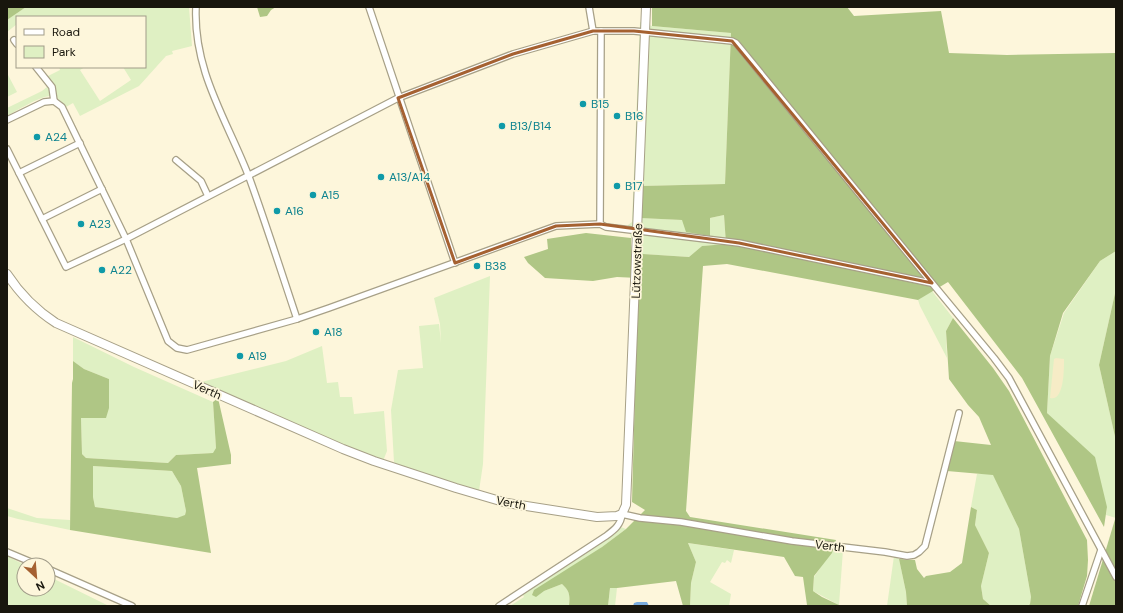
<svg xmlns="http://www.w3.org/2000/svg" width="1123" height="613" viewBox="0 0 1123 613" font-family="'DM Sans',sans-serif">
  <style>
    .green { fill: #dff0c3 }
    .forest { fill: #afc685; fill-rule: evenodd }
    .sand { fill: #f6ecc6 }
    .water { fill: #7aacde }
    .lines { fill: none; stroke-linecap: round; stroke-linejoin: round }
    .street-casing { stroke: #a7a087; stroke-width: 8 }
    .secondary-casing { stroke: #a7a087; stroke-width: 10 }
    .street { stroke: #fff; stroke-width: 5.5 }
    .secondary { stroke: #fff; stroke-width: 8 }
    .marked { fill: none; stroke: #a56131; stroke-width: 3; stroke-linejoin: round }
    .culture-dot { fill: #0f9aa8; stroke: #fdf6db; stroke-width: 1.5 }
    .labels { text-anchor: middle; stroke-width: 3.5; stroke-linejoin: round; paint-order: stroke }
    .culture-label { font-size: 12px; fill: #0d838f; stroke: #fdf6db; text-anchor: start }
    .street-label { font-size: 12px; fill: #18160d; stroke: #fdf6db }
  </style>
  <rect width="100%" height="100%" fill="#fdf6db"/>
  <g class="green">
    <path d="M26,7H189L192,46L172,51L173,54L166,56L139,86L80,116L73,103L66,107C62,103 58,96 51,96C42,95 16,111 7,116V108L42,91L47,87L42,79L60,70L59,67H85L80,70L100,101L131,80L123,67H145V17H17V24L7,32V20Z"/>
    <path d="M640,22L652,26L731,33L725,184L641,186V218L682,220L710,235V218L724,215L726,244L702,246L689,257L643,254L633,257C629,251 633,244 631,237C629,232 628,230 628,225L632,222Z"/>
    <path d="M7,73L17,92L7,97Z"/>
    <path d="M1116,251V289L1099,365L1116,441V518L1106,515L1107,507L1047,413L1050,356L1064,313L1100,261Z"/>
    <path d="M490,276L483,464L479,491L472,488L399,467L394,462L391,410L398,370L423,368L419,326L439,324L441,343L440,324L434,298Z"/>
    <path d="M932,291L953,318L946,331L947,358L920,306L918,300Z"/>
    <path d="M73,337L134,367L213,402L216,448L214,453L176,455L168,463L86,458L82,454L81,418L109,379L84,369L73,361Z"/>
    <path d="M322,346L327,383L338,382L340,397H352L354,414L384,411L387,451L383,461L291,423L201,382L286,361Z"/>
    <path d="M93,466L172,471L181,486L186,511L185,516L177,518L95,507L93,497Z"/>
    <path d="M977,474H993L1019,529L1031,597L1030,604C1025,608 1018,604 1013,606H991L983,599L981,586L989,553L975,525L977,510L971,507Z"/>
    <path d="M7,508L37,518L70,520V530L18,519L7,516Z"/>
    <path d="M618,526L626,529L536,597L544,591L562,584C570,590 570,596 569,606H510L524,597L521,591Z"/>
    <path d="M688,543L734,550L731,563L727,560L725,563L722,562L710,582L731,594L729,606H690L691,583L696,562Z"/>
    <path d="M834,548L843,550L839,605L813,591L814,577Z"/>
    <path d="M7,556L25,565H24V589H48V576L109,606H7Z"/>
    <path d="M894,556L899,559L906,592L907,606H887Z"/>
    <path d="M610,588H617L615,606H608Z"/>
  </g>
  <g class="forest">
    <path d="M7,7H26L7,20Z"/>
    <path d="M257,7H276L271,10L267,16L260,17Z"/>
    <path d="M652,7H847L854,16L941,11L949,53L1007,55L1116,53V251L1100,261L1063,313L1050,356L1047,413L1095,457L1107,507L1104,527L1022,378L948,282L918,300L727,264L703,266L686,511L690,517L836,540L832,553L814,576L813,591L822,597L839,605V606L807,605L803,577L795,576L784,557L688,543L696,562L691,583L690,606H683L676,581L617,588H610L608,606H569C570,596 570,591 562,584L544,591L536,597L532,595L534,590L602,547L626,529L645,510L632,502L638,278L617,277L593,281L545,278L528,263L524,257L548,249L547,239L586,233L631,238V254L633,257L643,254L689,257L702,246L726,244L724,215L710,218V236L686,232L682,220L640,218L641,186L725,184L731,33L652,26Z"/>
    <path d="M1116,289V441L1099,365Z"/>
    <path d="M953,318L993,368L1009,391L1087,540L1088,560L1087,576L1078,606H1028L1030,604L1031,597L1019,529L993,475L947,471L954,441L991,445L979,417L968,405L949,379L946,331Z"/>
    <path d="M73,361L84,369L109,379V408L106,418H81L82,454L86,458L168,463L176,455L213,453L216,448L213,402L218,398L231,455V464L197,468L211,553L70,530L72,383L73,379ZM93,466L172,471L181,486L186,511L185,515L177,518L95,507L93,497Z"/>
    <path d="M971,507L977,510L975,525L989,553L981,586L983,599L991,606H907L906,592L899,559L915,560L917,569L924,578L926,576L950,572L962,563Z"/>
    <path d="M1116,516V606H1089Z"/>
  </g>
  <path class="sand" d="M1056,358L1064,359C1064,369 1064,402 1050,398L1054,359Z"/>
  <path class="water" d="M637,602H647L649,606H633L634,603Z"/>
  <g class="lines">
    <g class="street-casing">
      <g id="street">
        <path d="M196,7C193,71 227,120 249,177C266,224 281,271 297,319"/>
        <path d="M369,7L455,263"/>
        <path d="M589,7L593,31"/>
        <path d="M14,40L17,44"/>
        <path d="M36,67L52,87L54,101"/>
        <path d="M7,120L44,102L54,101L62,107L126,239L168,341L177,348L187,350L297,319L329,308L556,226L600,224L606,227L739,243L931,283"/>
        <path d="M7,149L66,267L126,239L398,98L513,54L593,31H634L732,41L736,43L741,49L932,283L994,358L1009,378L1116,577"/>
        <path d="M176,160L201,181L208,196"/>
        <path d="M19,173L80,143"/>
        <path d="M42,219L102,189"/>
        <path d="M600,224L601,31"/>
        <path d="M7,552L38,565"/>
        <path d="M48,569L132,606"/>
        <path d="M499,606L606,536C614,530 621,525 622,514L640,518L681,522L792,541L885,552L907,556L914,555L919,552L925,546L959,413"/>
        <path d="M1082,606L1101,550"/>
      </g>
    </g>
    <g class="secondary-casing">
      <path id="secondary" d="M7,274C20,294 36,310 56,323L343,449L374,461L456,488L507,503L597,517L617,516L622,514L626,505L646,7"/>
    </g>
    <use href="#street" class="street"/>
    <use href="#secondary" class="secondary"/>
  </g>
  <path class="marked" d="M593,31H634L732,41L932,283L739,243L600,224L556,226L455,263L398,98L513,54Z"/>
  <g class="culture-dot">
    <circle cx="583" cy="104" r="4"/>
    <circle cx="617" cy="116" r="4"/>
    <circle cx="502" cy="126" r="4"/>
    <circle cx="37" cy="137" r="4"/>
    <circle cx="381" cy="177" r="4"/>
    <circle cx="617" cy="186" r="4"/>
    <circle cx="313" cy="195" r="4"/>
    <circle cx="277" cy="211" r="4"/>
    <circle cx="81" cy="224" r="4"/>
    <circle cx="477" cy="266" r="4"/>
    <circle cx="102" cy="270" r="4"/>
    <circle cx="316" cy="332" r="4"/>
    <circle cx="240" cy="356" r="4"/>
  </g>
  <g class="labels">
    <g class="culture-label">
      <text x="591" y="108">B15</text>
      <text x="625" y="120">B16</text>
      <text x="510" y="130">B13/B14</text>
      <text x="45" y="141">A24</text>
      <text x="389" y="181">A13/A14</text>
      <text x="625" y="190">B17</text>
      <text x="321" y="199">A15</text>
      <text x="285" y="215">A16</text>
      <text x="89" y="228">A23</text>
      <text x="485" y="270">B38</text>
      <text x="110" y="274">A22</text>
      <text x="324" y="336">A18</text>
      <text x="248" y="360">A19</text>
    </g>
    <g class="street-label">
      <text transform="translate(637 261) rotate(-88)" y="4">Lützowstraße</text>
      <text transform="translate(207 390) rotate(24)" y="4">Verth</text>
      <text transform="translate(511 503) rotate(11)" y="4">Verth</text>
      <text transform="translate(830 546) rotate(7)" y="4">Verth</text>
    </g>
  </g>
  <rect width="1123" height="613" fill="none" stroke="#18160d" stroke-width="16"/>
  <rect x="16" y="16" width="130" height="52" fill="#fdf6db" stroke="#a19c89"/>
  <rect x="24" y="29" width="20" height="6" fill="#ffffff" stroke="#a19c89"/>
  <text x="52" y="36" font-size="12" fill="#18160d">Road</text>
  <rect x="24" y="46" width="20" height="12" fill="#dff0c3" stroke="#a19c89"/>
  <text x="52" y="56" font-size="12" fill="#18160d">Park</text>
  <g transform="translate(36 577) rotate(154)"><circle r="19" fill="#fdf6db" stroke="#a19c89"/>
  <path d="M0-3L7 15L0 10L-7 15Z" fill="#a56131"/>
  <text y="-6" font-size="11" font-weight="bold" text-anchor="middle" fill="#18160d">N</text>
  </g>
</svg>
